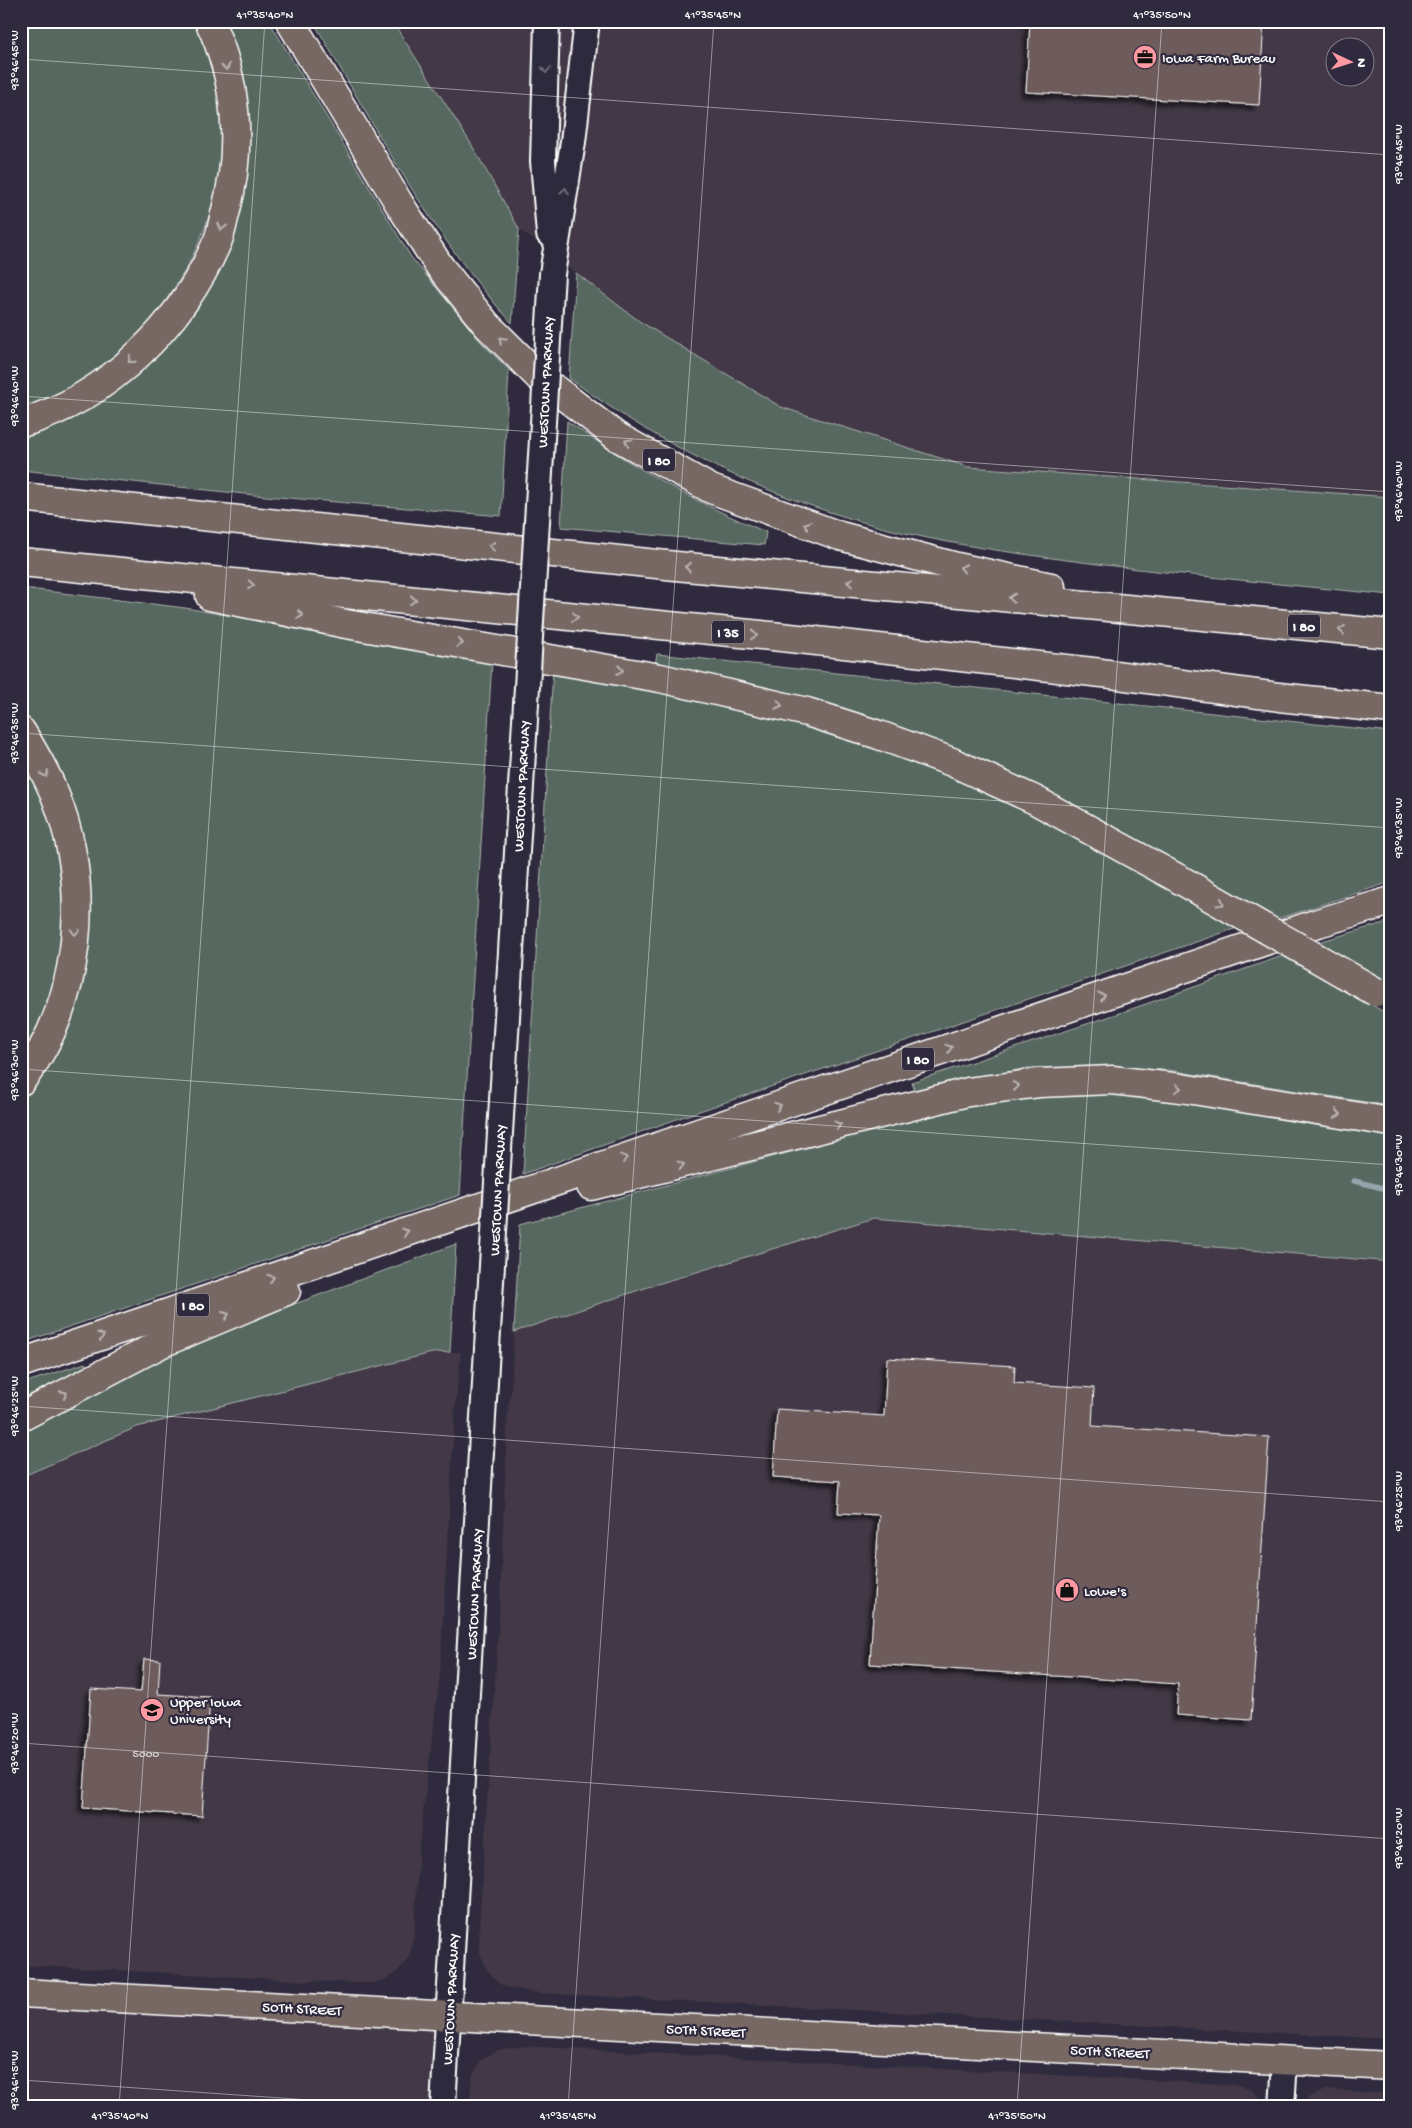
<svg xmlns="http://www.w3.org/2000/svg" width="1412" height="2128" viewBox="0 0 1412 2128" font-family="'Gochi Hand',sans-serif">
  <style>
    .built { fill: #423946; fill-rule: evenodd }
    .green { fill: #57675e; stroke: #abb3ae }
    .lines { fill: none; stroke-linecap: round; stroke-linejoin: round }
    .stream { stroke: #95a4ad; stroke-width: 5.5 }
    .building { fill: #6e5c5b; stroke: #fff; filter: url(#shadow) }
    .minor-casing { stroke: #fff; stroke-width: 28 }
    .major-casing { stroke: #fff; stroke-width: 31 }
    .highway-casing { stroke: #fff; stroke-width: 31 }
    .minor { stroke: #2f2a3d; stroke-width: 24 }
    .major { stroke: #776864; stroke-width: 28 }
    .highway { stroke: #776864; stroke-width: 28 }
    .minor-bridge-casing { stroke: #fff; stroke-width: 28; stroke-linecap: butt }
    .highway-bridge-casing { stroke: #fff; stroke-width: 31; stroke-linecap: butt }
    .minor-bridge { stroke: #2f2a3d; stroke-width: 24 }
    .highway-bridge { stroke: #776864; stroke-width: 28 }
    .oneway { stroke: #bbb4b2 }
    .oneway2 { stroke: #6d6a77 }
    .ticks { fill: none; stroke: #fff; stroke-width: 1; stroke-opacity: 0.45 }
    .labels { text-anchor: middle; stroke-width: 4.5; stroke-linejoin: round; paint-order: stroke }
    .number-label { font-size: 12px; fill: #dbd6d6 }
    .shield { fill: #2f2a3d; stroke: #c1bfc5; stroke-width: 1 }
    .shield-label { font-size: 14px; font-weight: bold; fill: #fff }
    .poi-label { font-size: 15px; fill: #fff; stroke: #2f2a3d; text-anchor: start }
    .street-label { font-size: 15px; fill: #fff; stroke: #2f2a3d }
    .neatline { fill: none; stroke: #fff; stroke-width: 2 }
    .ticks-label { font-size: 12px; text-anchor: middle; fill: #fff }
  </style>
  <defs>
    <filter id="shadow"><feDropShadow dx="-4.5" dy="4.5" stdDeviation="2.5" flood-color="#0009"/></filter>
  </defs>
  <rect width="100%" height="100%" fill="#2f2a3d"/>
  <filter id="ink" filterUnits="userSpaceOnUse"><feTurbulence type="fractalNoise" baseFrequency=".02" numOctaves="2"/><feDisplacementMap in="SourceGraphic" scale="10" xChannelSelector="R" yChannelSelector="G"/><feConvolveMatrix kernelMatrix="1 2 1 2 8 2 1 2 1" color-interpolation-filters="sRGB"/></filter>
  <g filter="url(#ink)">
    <g class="built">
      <path d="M392,21H1391V497L968,467L781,407L639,321L519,229L470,142ZM1334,48H1364V78H1334Z"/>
      <path d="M874,1218L1391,1262V2039L539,1993L509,1988L500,1984L487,1970L480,1953L479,1930L500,1601L508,1406L511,1393L514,1332L654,1285Z"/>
      <path d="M461,1352L455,1410L440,1673L419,1847L414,1934L410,1955L404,1964L396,1973L386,1979L374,1983H350L21,1965V1477L136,1427L432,1353Z"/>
      <path d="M21,1993L449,2016L443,2107H21Z"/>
      <path d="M523,2046L1238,2085L1252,2090L1262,2100L1264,2107H469L472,2076L482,2059L498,2050Z"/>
      <path d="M1325,2090L1391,2093V2107H1301L1309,2097Z"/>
    </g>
    <g class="green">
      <path d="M21,21H195C240,110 227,205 175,287C160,309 145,331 125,348C106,365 83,382 60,394C48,400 34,404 21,410Z"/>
      <path d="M223,21H269L411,257L481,342L509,370L501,516L254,495L21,470V436L92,403L230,232Z"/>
      <path d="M313,21H392L470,142L519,229L512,323C430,234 374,125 313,21Z"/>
      <path d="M576,273L639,321L781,407L968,467L1391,497V595C1280,584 1169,574 1059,559C1008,552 956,545 905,533C785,505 668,452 569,378Z"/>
      <path d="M567,421C630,465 695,503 766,532L764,545L561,527Z"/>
      <path d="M21,588L185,608L492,660L460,1195L21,1343V1102L48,1068L67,1028L79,984L45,747L21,712Z"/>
      <path d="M657,654L1391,732V882L1274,920L1080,815L654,670Z"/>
      <path d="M553,669L767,708L992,788L1237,928L685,1116L523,1174Z"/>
      <path d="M21,756C60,826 76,914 53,992C45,1017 34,1038 21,1061Z"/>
      <path d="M1391,921V987L1315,943Z"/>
      <path d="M1285,955L1391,1016V1106L1168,1070L1027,1068L915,1091L912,1082L1123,1012Z"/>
      <path d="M1072,1094L1135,1095L1191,1101L1391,1133V1262L874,1218L654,1285L514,1332L520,1224L953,1109L1006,1100Z"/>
      <path d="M456,1244L450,1352L432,1353L137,1427L21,1477V1430L132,1372L268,1314Z"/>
      <path d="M85,1363L86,1367L21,1399V1384Z"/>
    </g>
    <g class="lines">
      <path class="stream" d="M1354,1181L1391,1190"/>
    </g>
    <g class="building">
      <path d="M1030,21H1264L1259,105L1026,92Z"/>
      <path d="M887,1358L1015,1366L1014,1383L1094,1388L1092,1426L1269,1437L1251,1720L1176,1715L1178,1684L870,1664L879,1515L838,1513L840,1481L773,1477L777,1409L884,1416Z"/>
      <path d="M144,1659L160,1660L158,1694L210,1697L202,1816L83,1808L91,1689L141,1692Z"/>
    </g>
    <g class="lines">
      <g class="minor-casing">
        <g id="minor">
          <path d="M547,21L543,161L549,234"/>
          <path d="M552,274L573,142L587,21"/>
          <path d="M443,2107L488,1331"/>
          <path d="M1282,2107L1285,2061"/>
        </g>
      </g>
      <g class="major-casing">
        <path id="major" d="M21,1993L1391,2066"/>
      </g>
      <g class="highway-casing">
        <g id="highway">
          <path d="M290,21L400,205L440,267L487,325L539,377L616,436L711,489L840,536L957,567L1051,587"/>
          <path d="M21,423C109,398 183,323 218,240C222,230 223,220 226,210C242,149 238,79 209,21"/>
          <path d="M21,497L676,566L1391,634"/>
          <path d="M21,562L781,637L1102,673L1279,697L1391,709"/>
          <path d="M210,596L346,624L660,678L807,712L879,735L952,762L1035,800L1179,879"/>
          <path d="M21,731C34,752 46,773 55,795C92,887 82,1003 21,1081"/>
          <path d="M591,1186L968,1092L1039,1083L1112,1080L1181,1088L1391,1122"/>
          <path d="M21,1363L1318,923L1391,901"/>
          <path d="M21,1417L162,1343L286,1291"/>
        </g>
      </g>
      <use href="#minor" class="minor"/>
      <use href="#major" class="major"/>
      <use href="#highway" class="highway"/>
      <g class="minor-bridge-casing">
        <path id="minor-bridge" d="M488,1331L552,274"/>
      </g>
      <g class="highway-bridge-casing">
        <path id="highway-bridge" d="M1179,879L1376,992"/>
      </g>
      <use href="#minor-bridge" class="minor-bridge"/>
      <use href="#highway-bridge" class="highway-bridge"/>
    </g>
    <defs><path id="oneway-chevron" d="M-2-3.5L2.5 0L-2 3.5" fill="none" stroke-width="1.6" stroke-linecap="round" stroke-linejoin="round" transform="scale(1.25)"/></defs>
    <g class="oneway">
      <use href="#oneway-chevron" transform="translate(226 67) rotate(77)"/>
      <use href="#oneway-chevron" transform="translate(222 227) rotate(104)"/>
      <use href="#oneway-chevron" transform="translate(502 340) rotate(-135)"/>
      <use href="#oneway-chevron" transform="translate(131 360) rotate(139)"/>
      <use href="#oneway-chevron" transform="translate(628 442) rotate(-151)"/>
      <use href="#oneway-chevron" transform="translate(807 525) rotate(-161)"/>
      <use href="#oneway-chevron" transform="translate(492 546) rotate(-174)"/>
      <use href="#oneway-chevron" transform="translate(688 567) rotate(-174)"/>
      <use href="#oneway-chevron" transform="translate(963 568) rotate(-168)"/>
      <use href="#oneway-chevron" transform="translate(850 582) rotate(-174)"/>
      <use href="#oneway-chevron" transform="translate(251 585) rotate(5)"/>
      <use href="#oneway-chevron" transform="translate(1012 598) rotate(-174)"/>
      <use href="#oneway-chevron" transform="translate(413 600) rotate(5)"/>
      <use href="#oneway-chevron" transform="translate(300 615) rotate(11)"/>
      <use href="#oneway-chevron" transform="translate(575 617) rotate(6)"/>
      <use href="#oneway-chevron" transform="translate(1342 630) rotate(-174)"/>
      <use href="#oneway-chevron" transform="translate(754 635) rotate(6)"/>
      <use href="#oneway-chevron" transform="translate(460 643) rotate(9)"/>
      <use href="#oneway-chevron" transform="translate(620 670) rotate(10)"/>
      <use href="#oneway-chevron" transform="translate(779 705) rotate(14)"/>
      <use href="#oneway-chevron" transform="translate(45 774) rotate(66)"/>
      <use href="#oneway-chevron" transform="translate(1221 903) rotate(30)"/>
      <use href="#oneway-chevron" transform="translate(75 932) rotate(94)"/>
      <use href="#oneway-chevron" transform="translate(1102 996) rotate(-19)"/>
      <use href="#oneway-chevron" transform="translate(949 1048) rotate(-19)"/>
      <use href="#oneway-chevron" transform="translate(1016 1086) rotate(-8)"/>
      <use href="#oneway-chevron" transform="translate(1178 1088) rotate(7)"/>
      <use href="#oneway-chevron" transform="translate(778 1106) rotate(-19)"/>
      <use href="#oneway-chevron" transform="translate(1338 1114) rotate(9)"/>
      <use href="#oneway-chevron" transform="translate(838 1125) rotate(-14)"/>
      <use href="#oneway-chevron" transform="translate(624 1158) rotate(-19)"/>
      <use href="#oneway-chevron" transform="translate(681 1165) rotate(-14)"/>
      <use href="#oneway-chevron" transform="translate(405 1232) rotate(-19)"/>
      <use href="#oneway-chevron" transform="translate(271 1278) rotate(-19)"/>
      <use href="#oneway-chevron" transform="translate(226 1315) rotate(-23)"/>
      <use href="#oneway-chevron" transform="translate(101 1336) rotate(-19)"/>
      <use href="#oneway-chevron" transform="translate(64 1394) rotate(-28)"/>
    </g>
    <g class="oneway2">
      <use href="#oneway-chevron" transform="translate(546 70) rotate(92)"/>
      <use href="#oneway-chevron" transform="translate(565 191) rotate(-81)"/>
    </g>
  </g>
  <path class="ticks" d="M21,59L1391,155M21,396L1391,492M21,733L1391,828M21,1069L1391,1165M21,1406L1391,1502M21,1743L1391,1839M21,2080L411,2107M119,2107L265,21M568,2107L714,21M1017,2107L1162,21"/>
  <defs>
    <g id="office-disc" transform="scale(1.25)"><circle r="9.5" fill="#ff9aa2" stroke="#2f2a3d"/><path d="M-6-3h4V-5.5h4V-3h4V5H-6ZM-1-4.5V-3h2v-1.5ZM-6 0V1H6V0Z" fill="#111"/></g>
    <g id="shop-disc" transform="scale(1.25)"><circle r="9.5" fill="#ff9aa2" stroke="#2f2a3d"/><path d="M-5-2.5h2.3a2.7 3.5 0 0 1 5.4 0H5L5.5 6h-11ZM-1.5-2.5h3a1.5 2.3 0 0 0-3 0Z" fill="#111"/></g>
    <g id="university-disc" transform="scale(1.25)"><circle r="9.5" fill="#ff9aa2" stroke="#2f2a3d"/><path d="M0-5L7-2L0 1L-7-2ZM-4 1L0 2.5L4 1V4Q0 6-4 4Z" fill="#111"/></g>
  </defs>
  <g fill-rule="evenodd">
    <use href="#office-disc" x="1145" y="57"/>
    <use href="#shop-disc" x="1067" y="1590"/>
    <use href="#university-disc" x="152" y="1710"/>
  </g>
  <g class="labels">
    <g class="number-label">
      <text x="146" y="1757">5000</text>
    </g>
    <g class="shield">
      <rect x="643" y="448.5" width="32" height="23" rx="4"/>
      <rect x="1288" y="614.5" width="32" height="23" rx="4"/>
      <rect x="712" y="620.5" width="32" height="23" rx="4"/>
      <rect x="902" y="1047.5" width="32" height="23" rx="4"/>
      <rect x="177" y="1293.5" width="32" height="23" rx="4"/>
    </g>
    <g class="shield-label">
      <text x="659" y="465">I 80</text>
      <text x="1304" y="631">I 80</text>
      <text x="728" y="637">I 35</text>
      <text x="918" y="1064">I 80</text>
      <text x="193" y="1310">I 80</text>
    </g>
    <g class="poi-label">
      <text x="1162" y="62">Iowa Farm Bureau</text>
      <text x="1084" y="1595">Lowe's</text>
      <text x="170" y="1706">Upper Iowa<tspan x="170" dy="17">University</tspan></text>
    </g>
    <g class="street-label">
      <text transform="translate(545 382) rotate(-87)" y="5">WESTOWN PARKWAY</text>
      <text transform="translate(521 786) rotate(-87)" y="5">WESTOWN PARKWAY</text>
      <text transform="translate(497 1190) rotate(-87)" y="5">WESTOWN PARKWAY</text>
      <text transform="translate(474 1594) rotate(-87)" y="5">WESTOWN PARKWAY</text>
      <text transform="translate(450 1999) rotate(-87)" y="5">WESTOWN PARKWAY</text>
      <text transform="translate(302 2008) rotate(3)" y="5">50TH STREET</text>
      <text transform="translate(706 2030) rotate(3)" y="5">50TH STREET</text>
      <text transform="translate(1110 2051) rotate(3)" y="5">50TH STREET</text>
    </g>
  </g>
  <rect width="1412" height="2128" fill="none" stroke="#2f2a3d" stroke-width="55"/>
  <g transform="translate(1350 62) rotate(94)"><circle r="24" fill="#2f2a3d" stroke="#827f8b"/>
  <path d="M0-4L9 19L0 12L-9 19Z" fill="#ff9aa2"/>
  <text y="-8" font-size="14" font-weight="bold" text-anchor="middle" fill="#ffffff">N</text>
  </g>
  <rect x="28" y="28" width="1356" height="2072" class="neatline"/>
  <g class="ticks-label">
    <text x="265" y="18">41°35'40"N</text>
    <text x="713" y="18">41°35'45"N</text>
    <text x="1162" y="18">41°35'50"N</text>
    <text transform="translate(14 60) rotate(-90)" y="4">93°46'45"W</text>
    <text transform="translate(1398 154) rotate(-90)" y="4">93°46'45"W</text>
    <text transform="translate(14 396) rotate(-90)" y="4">93°46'40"W</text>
    <text transform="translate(1398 491) rotate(-90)" y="4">93°46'40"W</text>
    <text transform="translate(14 733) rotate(-90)" y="4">93°46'35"W</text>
    <text transform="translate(1398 828) rotate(-90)" y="4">93°46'35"W</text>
    <text transform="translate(14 1070) rotate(-90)" y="4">93°46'30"W</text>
    <text transform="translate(1398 1165) rotate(-90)" y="4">93°46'30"W</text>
    <text transform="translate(14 1406) rotate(-90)" y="4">93°46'25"W</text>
    <text transform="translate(1398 1501) rotate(-90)" y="4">93°46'25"W</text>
    <text transform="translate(14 1743) rotate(-90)" y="4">93°46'20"W</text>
    <text transform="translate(1398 1838) rotate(-90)" y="4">93°46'20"W</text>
    <text transform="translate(14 2080) rotate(-90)" y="4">93°46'15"W</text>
    <text x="120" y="2119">41°35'40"N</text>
    <text x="568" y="2119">41°35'45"N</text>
    <text x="1017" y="2119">41°35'50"N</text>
  </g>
</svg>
